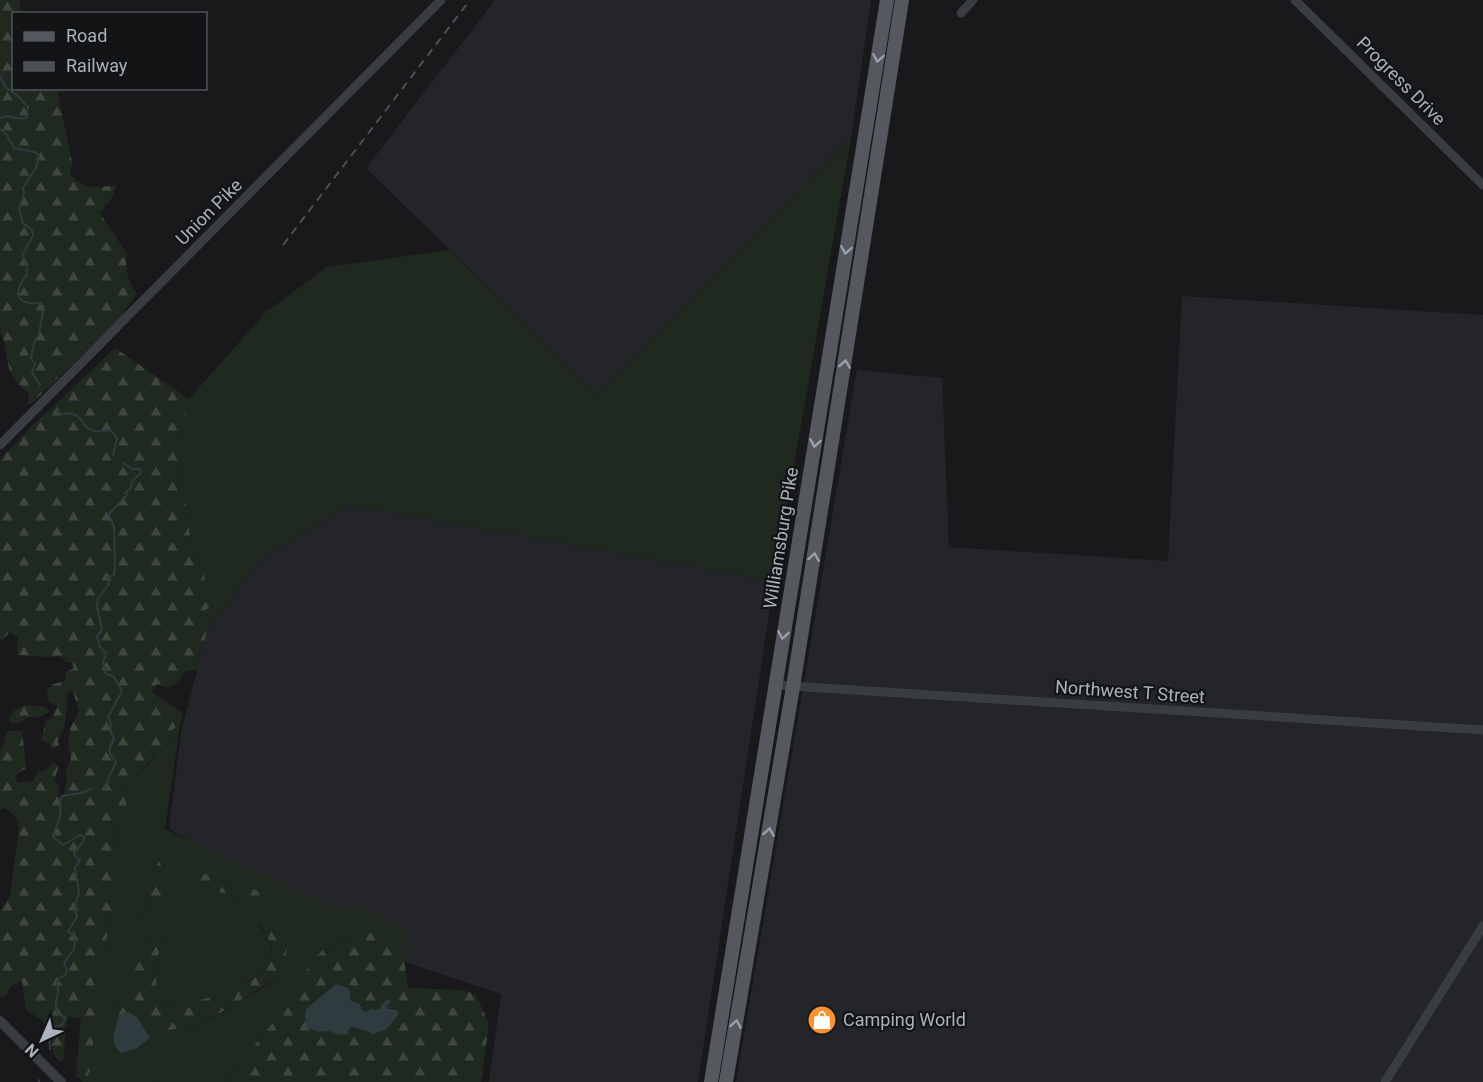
<svg xmlns="http://www.w3.org/2000/svg" width="1483" height="1082" viewBox="0 0 1483 1082" font-family="Roboto,sans-serif">
  <style>
    .built { fill: #242528 }
    .grass { fill: #202920; fill-rule: evenodd }
    .forest { fill: url(#forest-firs); fill-rule: evenodd }
    .water { fill: #2e3b3f }
    .lines { fill: none; stroke-linecap: round; stroke-linejoin: round }
    .stream { stroke: #2e3b3f; stroke-width: 2 }
    .minor { stroke: #393c40; stroke-width: 9 }
    .tertiary { stroke: #393c40; stroke-width: 10 }
    .primary { stroke: #55595f; stroke-width: 14 }
    .rail { stroke: #4c5055; stroke-width: 2; stroke-dasharray: 8 6; stroke-linecap: butt }
    .oneway { stroke: #9aa0a9 }
    .labels { text-anchor: middle; stroke-width: 4.5; stroke-linejoin: round; paint-order: stroke }
    .street-label { font-size: 18px; fill: #abb2bb; stroke: #131416 }
    .poi-label { font-size: 18px; fill: #abb2bb; stroke: #131416; text-anchor: start }
  </style>
  <defs>
    <pattern id="forest-firs" width="22" height="20" patternUnits="userSpaceOnUse" patternTransform="scale(1.5)"><rect width="22" height="20" fill="#202920"/><path d="M5 1l3.5 6h-7zM16 11l3.5 6h-7z" fill="#3e463e"/></pattern>
  </defs>
  <rect width="100%" height="100%" fill="#19191b"/>
  <g class="built">
    <path d="M495,0H871L851,137L598,395L366,168Z"/>
    <path d="M1182,296L1483,315V1082H736L857,370L942,378L949,547L1168,561Z"/>
    <path d="M350,505L774,581L698,1082H489L501,994L408,963L169,829L181,733L207,631L262,558Z"/>
  </g>
  <g class="grass">
    <path d="M851,137L774,581L350,505L262,558L207,631L198,636L194,618L213,605L207,599L204,572L193,557L181,469L183,423L189,399L266,312L327,267L449,250L598,395Z"/>
    <path d="M180,724L165,829L341,910L353,902L410,931L402,945L365,931L346,941L326,947L275,1012L272,1024L224,1082H172L175,1075L166,1070L157,1082H81L86,1078L88,1063L93,1048L94,1010L101,966L113,910L105,899L115,874V848L112,824L126,792L121,780L138,774L147,766L156,755L170,747L169,733ZM166,858L164,866L157,873C158,879 162,887 162,893C162,908 156,919 142,925L146,898L156,864ZM213,877L225,883L237,882L261,898L236,897ZM267,911L274,919L286,954L280,969L271,982L258,991L240,1000L224,1012L208,1020L192,1026L155,1033L144,1043L114,1030L119,1015L118,1002C122,999 127,996 129,992C141,966 127,943 163,934C157,957 154,977 158,1001L166,1007C197,1003 232,995 258,974C261,972 266,969 268,965C277,952 268,937 260,926Z"/>
  </g>
  <g class="forest">
    <path d="M0,0H19L21,13L14,14V88L57,89L72,162L70,175C87,190 95,188 116,185L113,196L100,213L127,254C125,270 127,281 137,293L120,318L30,405L28,403L29,398L28,392C0,372 12,358 0,331Z"/>
    <path d="M115,348L189,399L183,423L181,470L193,557L204,572L207,598L213,605L194,618L198,635L207,631L197,669L184,672L179,682L169,688L157,684L152,691C161,702 174,704 183,714L180,724L169,733L170,747L164,755H155L138,774L121,781L126,792V809L112,824L115,848V874L105,899L113,910C102,955 96,999 93,1044C93,1055 87,1061 90,1071L86,1078L82,1080L76,1076L81,1018L67,1017L63,1060L61,1062L55,1057L43,1021L26,1010L22,981L11,986L5,996L0,997V912L10,895L19,828L16,817L5,808L0,810V751L4,743L6,733L10,731H22L26,768L15,776L18,783L33,781L38,772L45,771L53,763L59,766L54,780L59,786L58,797L63,798L67,777L65,774L71,759L68,743L70,729L79,712L73,691L67,693C67,708 67,726 58,740L59,746L54,749L51,748L49,743L44,742L41,739L46,721L52,718L58,706L49,701L47,690L53,684L65,681L66,672L74,668L72,663L66,662L59,656L47,657L17,655L18,637L10,632L0,642V460L30,428Z"/>
    <path d="M25,705L46,707L49,712L38,718C30,715 24,719 18,724L11,723L9,717L15,710Z"/>
    <path d="M162,858H167L158,876L168,879L162,892L167,898L153,920L145,927L142,925C146,905 148,871 162,858Z"/>
    <path d="M201,872L225,883L237,882L265,894L262,898C238,899 211,894 196,875Z"/>
    <path d="M268,911L274,919L288,944C282,983 266,983 239,1001C224,1011 211,1019 194,1025C180,1030 162,1028 150,1038L136,1016L128,1012L119,1015L118,1002L128,993L138,949L160,931L163,934C157,957 154,977 158,1001L166,1007C192,1003 271,986 272,952C272,939 261,931 260,918Z"/>
    <path d="M365,931L402,945L408,988L463,990L475,994L489,1023L481,1082H224L272,1024L275,1012L317,956L326,947L346,941ZM336,984L349,988L351,1001L360,1005L362,1010L367,1013L376,1010L389,1003L385,1006L386,1008H394L398,1015L386,1030L380,1032L350,1026L339,1035L329,1031L315,1032L306,1017L308,1008Z"/>
    <path d="M174,1067L175,1075L172,1082H157L166,1070Z"/>
  </g>
  <g class="water">
    <path d="M336,984L349,988L351,1001L359,1003L362,1010L367,1012L371,1009L376,1010L381,1008V1005L388,999L391,1002L386,1006V1008L397,1010L398,1015L386,1030L373,1034C365,1031 359,1027 350,1027L347,1034L339,1035L329,1031L318,1032L306,1027L305,1017L306,1009Z"/>
    <path d="M128,1012L136,1016L150,1038L137,1048L122,1053C108,1045 115,1028 119,1015Z"/>
  </g>
  <g class="lines">
    <g class="stream">
      <path d="M0,76L5,87L19,97L28,107L26,118C16,121 10,113 0,118"/>
      <path d="M0,129L7,135L14,148L35,152L39,156L36,168L23,188L24,194L19,209L23,223L32,230L33,235L22,256L26,263L27,275C20,283 10,301 30,303C37,304 38,301 44,306L39,334L34,343L31,359L35,364L32,372L40,385"/>
      <path d="M57,411L61,414C91,409 75,438 110,430L117,438L113,455"/>
      <path d="M104,787L107,786L109,777L116,762C107,751 108,750 114,739L110,730L111,724L108,717L122,691L114,677L105,673L106,669L103,663L106,653L100,647L97,636L102,630L97,606L98,598L109,584L108,577L114,575L115,569L114,527L109,514L127,495L125,493L130,489L133,480L141,473L140,469H132L124,463"/>
      <path d="M50,1049L49,1039L44,1034C48,1025 55,1027 62,1025L66,1018L58,1014C53,1004 58,999 58,990C58,986 57,983 58,979L65,975L67,970L64,963L74,949L75,937L68,931L77,917L75,907L79,892L75,868L80,860L75,856L74,852L84,841V837L80,835L63,845L53,837C54,830 58,824 60,817C62,809 57,804 62,796L81,793L91,789"/>
      <path d="M39,1082V1080"/>
    </g>
    <g class="minor">
      <path d="M1295,0L1483,185"/>
      <path d="M961,13L973,0"/>
      <path d="M0,445L441,0"/>
      <path d="M775,685L1483,730"/>
      <path d="M1385,1082L1483,926"/>
    </g>
    <path class="tertiary" d="M0,1021L61,1082"/>
    <g class="primary">
      <path d="M711,1082L887,0"/>
      <path d="M726,1082L793,687L902,0"/>
    </g>
    <path class="rail" d="M283,245L470,0"/>
  </g>
  <defs><path id="oneway-chevron" d="M-2-3.5L2.5 0L-2 3.5" fill="none" stroke-width="1.6" stroke-linecap="round" stroke-linejoin="round" transform="scale(1.5)"/></defs>
  <g class="oneway">
    <use href="#oneway-chevron" transform="translate(878 58) rotate(99)"/>
    <use href="#oneway-chevron" transform="translate(846 250) rotate(99)"/>
    <use href="#oneway-chevron" transform="translate(845 364) rotate(-81)"/>
    <use href="#oneway-chevron" transform="translate(815 443) rotate(99)"/>
    <use href="#oneway-chevron" transform="translate(814 557) rotate(-81)"/>
    <use href="#oneway-chevron" transform="translate(783 635) rotate(99)"/>
    <use href="#oneway-chevron" transform="translate(769 832) rotate(-81)"/>
    <use href="#oneway-chevron" transform="translate(736 1024) rotate(-80)"/>
  </g>
  <defs>
    <g id="shop-disc" transform="scale(1.5)"><circle r="9.5" fill="#f79335" stroke="#131416"/><path d="M-5-2.5h2.3a2.7 3.5 0 0 1 5.4 0H5L5.5 6h-11ZM-1.5-2.5h3a1.5 2.3 0 0 0-3 0Z" fill="#fff"/></g>
  </defs>
  <g fill-rule="evenodd">
    <use href="#shop-disc" x="822" y="1020"/>
  </g>
  <g class="labels">
    <g class="street-label">
      <text transform="translate(1401 81) rotate(45)" y="6">Progress Drive</text>
      <text transform="translate(209 212) rotate(-45)" y="6">Union Pike</text>
      <text transform="translate(781 538) rotate(-81)" y="6">Williamsburg Pike</text>
      <text transform="translate(1130 692) rotate(4)" y="6">Northwest T Street</text>
    </g>
    <g class="poi-label">
      <text x="843" y="1026">Camping World</text>
    </g>
  </g>
  <rect x="12" y="12" width="195" height="78" fill="#131416" stroke="#505358" stroke-width="1.5"/>
  <rect x="24" y="32" width="30" height="9" fill="#55595f" stroke="#505358" stroke-width="1.5"/>
  <text x="66" y="42" font-size="18" fill="#abb2bb">Road</text>
  <rect x="24" y="62" width="30" height="9" fill="#4c5055" stroke="#505358" stroke-width="1.5"/>
  <text x="66" y="72" font-size="18" fill="#abb2bb">Railway</text>
  <g transform="translate(42 1040) rotate(224)" stroke="#131416" stroke-width="4.5" paint-order="stroke">
  <path d="M0-4.5L10 22L0 15L-10 22Z" fill="#abb2bb"/>
  <text y="-9" font-size="16" font-weight="bold" text-anchor="middle" fill="#abb2bb">N</text>
  </g>
</svg>
